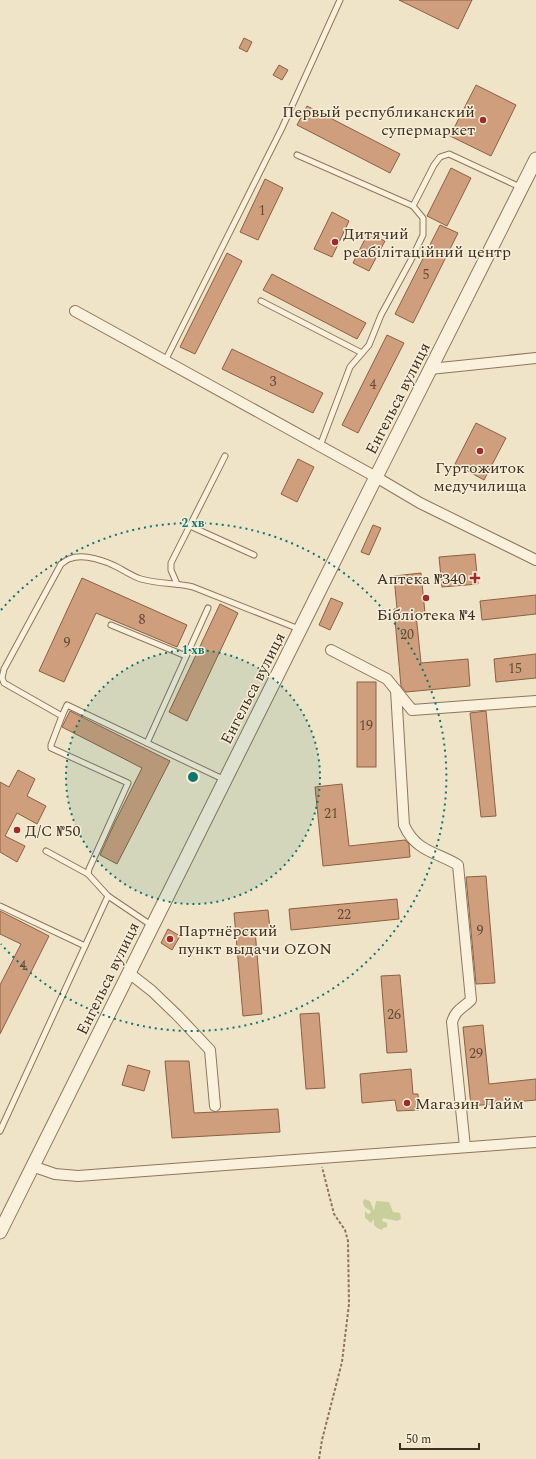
<svg xmlns="http://www.w3.org/2000/svg" width="536" height="1459" viewBox="0 0 536 1459" font-family="Spectral,serif">
  <style>
    .green { fill: #c9cf9b }
    .building { fill: #cf9f7d; stroke: #8d5f41 }
    .lines { fill: none; stroke-linecap: round; stroke-linejoin: round }
    .service-casing { stroke: #8d765c; stroke-width: 7 }
    .minor-casing { stroke: #8d765c; stroke-width: 12 }
    .tertiary-casing { stroke: #8d765c; stroke-width: 15 }
    .path { stroke: #8d765c; stroke-width: 2; stroke-dasharray: 3 2; stroke-linecap: butt }
    .service { stroke: #faf1dc; stroke-width: 5 }
    .minor { stroke: #faf1dc; stroke-width: 10 }
    .tertiary { stroke: #faf1dc; stroke-width: 13 }
    .ring { fill: none; stroke: #0f766e; stroke-width: 2; stroke-dasharray: 2 4 }
    .poi-dot { fill: #9e2a2b; stroke: #f7eed8; stroke-width: 1.5 }
    .labels { text-anchor: middle; stroke-width: 3; stroke-linejoin: round; paint-order: stroke }
    .number-label { font-size: 14px; fill: #624a37 }
    .poi-label { font-size: 16px; fill: #3d2e20; stroke: #f7eed8; text-anchor: start }
    .street-label { font-size: 16px; fill: #3d2e20; stroke: #f7eed8 }
    .centre { fill: #0f766e; stroke: #f7eed8; stroke-width: 2 }
    .ring-label { font-size: 12px; text-anchor: middle; font-weight: bold; fill: #0f766e; stroke: #f7eed8; stroke-width: 3; stroke-linejoin: round; paint-order: stroke }
  </style>
  <rect width="100%" height="100%" fill="#f0e4c8"/>
  <path class="green" d="M364,1199L370,1201L374,1211L376,1201L389,1202L393,1212L400,1213L401,1219L397,1221L383,1218L382,1221L387,1223V1227L383,1228L382,1230L377,1228L374,1225V1219L371,1223L365,1218V1211L368,1214L371,1213L370,1210C365,1208 364,1207 363,1202Z"/>
  <g class="building">
    <path d="M399,0H472L458,29Z"/>
    <path d="M244,38L252,42L247,52L239,48Z"/>
    <path d="M279,65L288,70L282,80L273,75Z"/>
    <path d="M476,85L516,105L491,156L450,136Z"/>
    <path d="M307,106L400,154L390,173L297,125Z"/>
    <path d="M451,168L471,178L447,226L427,216Z"/>
    <path d="M265,179L283,188L258,240L240,232Z"/>
    <path d="M332,212L349,221L332,257L314,249Z"/>
    <path d="M440,225L458,233L413,323L395,314Z"/>
    <path d="M368,233L385,241L369,271L353,263Z"/>
    <path d="M227,253L242,261L195,354L180,347Z"/>
    <path d="M272,274L366,323L357,339L263,290Z"/>
    <path d="M387,335L404,343L358,433L342,425Z"/>
    <path d="M232,349L323,393L313,413L222,369Z"/>
    <path d="M476,423L506,438L484,480L455,464Z"/>
    <path d="M298,459L314,467L297,502L281,494Z"/>
    <path d="M373,525L381,528L369,555L361,552Z"/>
    <path d="M475,554L478,584L442,587L439,557Z"/>
    <path d="M421,573L425,613L416,614L421,663L468,659L470,686L406,692L401,686L394,609H397L394,576Z"/>
    <path d="M82,578L187,625L177,647L96,613L64,682L39,671Z"/>
    <path d="M536,595V614L482,620L480,601Z"/>
    <path d="M331,598L343,603L330,630L319,625Z"/>
    <path d="M220,604L238,613L187,721L169,712Z"/>
    <path d="M536,654V678L496,682L494,659Z"/>
    <rect x="357" y="682" width="19" height="85"/>
    <path d="M70,711L170,761L117,864L100,855L115,822L142,768L62,727Z"/>
    <path d="M486,711L496,816L481,817L470,713Z"/>
    <path d="M18,770L35,779L27,796L46,806L37,824L17,813L5,836L25,846L17,862L0,852V782L9,787Z"/>
    <path d="M342,784L349,846L405,840L409,844L410,857L323,866L315,787Z"/>
    <path d="M486,876L495,983L476,984L466,877Z"/>
    <path d="M397,899L399,919L291,930L289,909Z"/>
    <path d="M268,910L270,929L255,930L262,1014L243,1016L234,913Z"/>
    <path d="M0,911L49,936L0,1034V985L21,944L0,934Z"/>
    <path d="M168,929L180,936L172,950L161,943Z"/>
    <path d="M400,975L407,1052L387,1053L381,976Z"/>
    <path d="M319,1013L325,1088L306,1089L300,1014Z"/>
    <path d="M483,1025L489,1084L536,1079V1100L471,1106L463,1027Z"/>
    <path d="M165,1061H189L194,1113L278,1109L280,1132L172,1138Z"/>
    <path d="M128,1065L150,1071L144,1091L122,1085Z"/>
    <path d="M411,1069L413,1094H418L419,1110L397,1111L395,1100L362,1103L360,1074Z"/>
  </g>
  <g class="lines">
    <g class="service-casing">
      <g id="service">
        <path d="M297,155L413,206"/>
        <path d="M261,301L362,353"/>
        <path d="M165,361L282,128L340,0"/>
        <path d="M320,446L350,367L369,345L381,315L411,260L423,235V218L413,206L434,165L440,157L449,154L520,187"/>
        <path d="M190,526L254,555"/>
        <path d="M177,584L171,570V563L225,456"/>
        <path d="M111,625L186,656"/>
        <path d="M62,716L51,745V748L128,783L89,869L88,874L108,896L151,925"/>
        <path d="M147,743L208,608"/>
        <path d="M225,780L67,705L62,716L4,683L2,678L4,669L61,564C63,563 66,560 69,559C84,553 106,561 119,568C126,572 134,577 141,579C158,584 176,583 193,587L299,629"/>
        <path d="M46,851L88,874"/>
        <path d="M0,906L85,946"/>
        <path d="M0,1131L108,896"/>
      </g>
    </g>
    <g class="minor-casing">
      <g id="minor">
        <path d="M75,311L376,477L420,503L536,560"/>
        <path d="M430,369L536,358"/>
        <path d="M331,650L387,679L412,710L536,701"/>
        <path d="M396,690L404,825C416,852 437,852 458,865L471,1000C462,1009 456,1009 452,1022L465,1147"/>
        <path d="M129,973L152,991L177,1015L210,1050L215,1106"/>
        <path d="M32,1166L55,1174L78,1176L536,1142"/>
      </g>
    </g>
    <g class="tertiary-casing">
      <path id="tertiary" d="M0,1232L376,477L536,159"/>
    </g>
    <path class="path" d="M319,1459L322,1440L342,1362L349,1304L348,1241L345,1230L334,1214L322,1167"/>
    <use href="#service" class="service"/>
    <use href="#minor" class="minor"/>
    <use href="#tertiary" class="tertiary"/>
  </g>
  <circle cx="193" cy="777" r="127" fill="#0f766e" fill-opacity=".12"/>
  <g class="ring">
    <circle cx="193" cy="777" r="127"/>
    <path d="M1 610A254 254 0 1 1 1 944"/>
  </g>
  <g class="poi-dot">
    <circle cx="483" cy="120" r="4"/>
    <circle cx="335" cy="242" r="4"/>
    <circle cx="480" cy="451" r="4"/>
    <path d="M473 572h4v4h4v4h-4v4h-4v-4h-4v-4h4z"/>
    <circle cx="426" cy="598" r="4"/>
    <circle cx="17" cy="830" r="4"/>
    <circle cx="170" cy="939" r="4"/>
    <circle cx="407" cy="1103" r="4"/>
  </g>
  <g class="labels">
    <g class="number-label">
      <text x="262" y="215">1</text>
      <text x="426" y="279">5</text>
      <text x="273" y="386">3</text>
      <text x="373" y="389">4</text>
      <text x="142" y="624">8</text>
      <text x="407" y="639">20</text>
      <text x="67" y="647">9</text>
      <text x="515" y="673">15</text>
      <text x="366" y="730">19</text>
      <text x="331" y="818">21</text>
      <text x="344" y="919">22</text>
      <text x="480" y="935">9</text>
      <text x="23" y="970">4</text>
      <text x="394" y="1019">26</text>
      <text x="476" y="1058">29</text>
    </g>
    <g class="poi-label">
      <text x="475" y="117" text-anchor="end">Первый республиканский<tspan x="475" dy="18">супермаркет</tspan></text>
      <text x="343" y="239">Дитячий<tspan x="343" dy="18">реабілітаційний центр</tspan></text>
      <text x="480" y="473" text-anchor="middle">Гуртожиток<tspan x="480" dy="18">медучилища</tspan></text>
      <text x="466" y="584" text-anchor="end">Аптека №340</text>
      <text x="426" y="620" text-anchor="middle">Бібліотека №4</text>
      <text x="25" y="836">Д/С №50</text>
      <text x="178" y="936">Партнёрский<tspan x="178" dy="18">пункт выдачи OZON</tspan></text>
      <text x="415" y="1109">Магазин Лайм</text>
    </g>
    <g class="street-label">
      <text transform="translate(397 398) rotate(-63)" y="6">Енгельса вулиця</text>
      <text transform="translate(252 688) rotate(-63)" y="6">Енгельса вулиця</text>
      <text transform="translate(107 978) rotate(-64)" y="6">Енгельса вулиця</text>
    </g>
  </g>
  <circle cx="193" cy="777" r="6" class="centre"/>
  <g class="ring-label">
    <text x="193" y="527">2 хв</text>
    <text x="193" y="654">1 хв</text>
  </g>
  <path d="M400 1443v6h79v-6" fill="none" stroke="#3d2e20" stroke-width="2"/>
  <text x="406" y="1443" font-size="12" fill="#3d2e20" stroke="#f7eed8" stroke-width="3" paint-order="stroke">50 m</text>
</svg>
